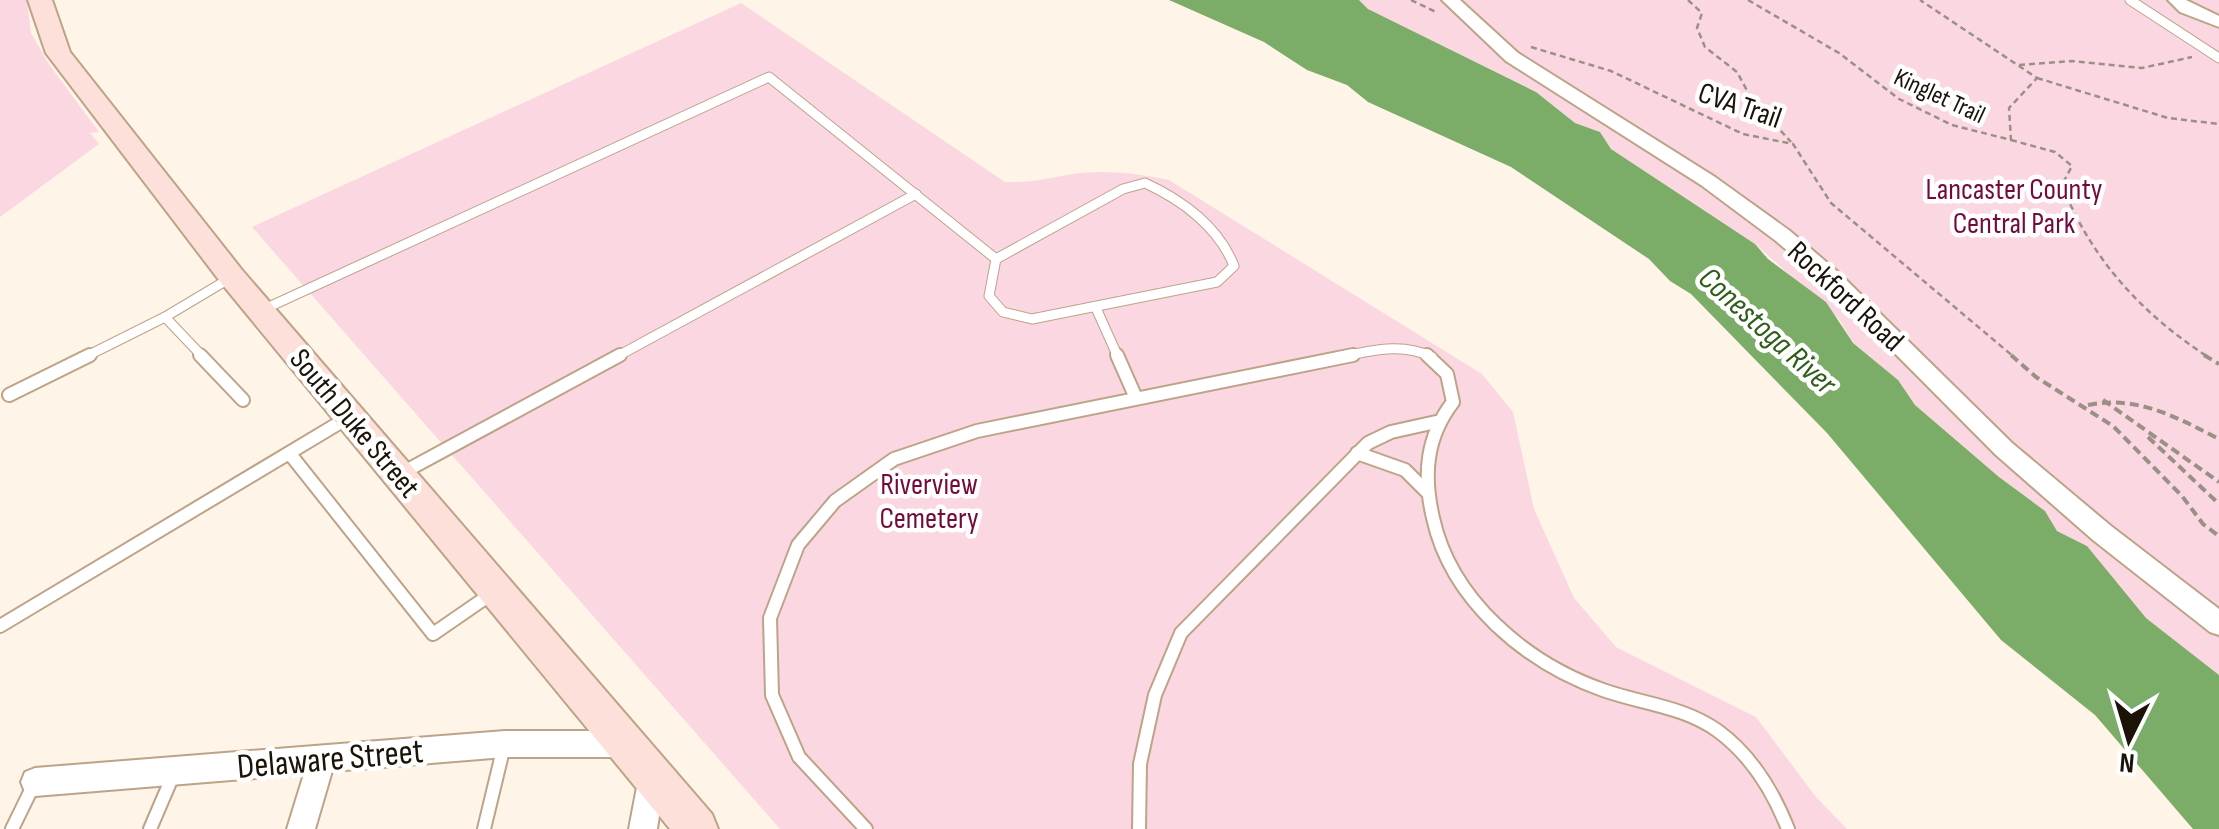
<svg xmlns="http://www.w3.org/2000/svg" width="2219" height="829" viewBox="0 0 2219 829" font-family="'Sofia Sans Condensed',sans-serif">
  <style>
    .green { fill: #fbd8e1 }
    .water { fill: #7bac68 }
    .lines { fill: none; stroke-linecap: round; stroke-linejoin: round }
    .service-far1-casing { stroke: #bda387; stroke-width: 11 }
    .service-casing { stroke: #bda387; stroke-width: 16 }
    .minor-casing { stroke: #bda387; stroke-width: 4 }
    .secondary-casing { stroke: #bda387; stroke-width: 4 }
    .path-far1 { stroke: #9a9085; stroke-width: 2.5; stroke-dasharray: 6 4; stroke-linecap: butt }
    .path { stroke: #9a9085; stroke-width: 4; stroke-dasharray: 9 5; stroke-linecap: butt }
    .service-far1 { stroke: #fff; stroke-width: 9 }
    .service { stroke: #fff; stroke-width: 12 }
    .minor { fill: #fff; fill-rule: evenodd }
    .secondary { fill: #fde0d9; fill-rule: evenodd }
    .labels { text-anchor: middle; stroke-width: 9; stroke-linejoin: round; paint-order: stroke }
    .far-street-label { font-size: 25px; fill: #1b1208; stroke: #fff }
    .street-label { font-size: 30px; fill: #1b1208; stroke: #fff }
    .park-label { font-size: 30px; fill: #730a3a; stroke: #fff }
    .water-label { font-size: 32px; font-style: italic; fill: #2f5e1a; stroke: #fff }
    .near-street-label { font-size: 35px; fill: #1b1208; stroke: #fff }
  </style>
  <rect width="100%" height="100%" fill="#fff4e8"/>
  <g class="green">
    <path d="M0,0H27L31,33L48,63L99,132L90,133L99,144L0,217Z"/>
    <path d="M1359,0H2219V675L2146,618L2087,546L2057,531L2045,511L1999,477L1915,405L1898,380L1853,343L1839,319L1755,244L1611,149L1600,132L1575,123L1536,92L1368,9Z"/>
    <path d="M741,3L1005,182C1028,183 1045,179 1067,175C1101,169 1136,173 1169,180L1482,374L1513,412L1534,509L1574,598L1616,647L1756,717L1816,797L1847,829H780L252,227Z"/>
  </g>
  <path class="water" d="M1169,0H1359L1368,9L1536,92L1575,123L1600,132L1611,149L1755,244L1768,259L1826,302L1853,343L1898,380L1915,405L1999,477L2045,511L2057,531L2087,546L2146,618L2219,675V829H2193L2095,715L2001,640L1827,433L1691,294L1670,281L1649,259L1511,167L1368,102L1347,85L1307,70L1264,42Z"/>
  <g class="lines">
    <g class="service-far1-casing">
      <g id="service-far1">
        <path d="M2130,0L2219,58"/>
        <path d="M1145,183C1182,200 1219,227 1234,266L1217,282L1032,319L1003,312L989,296L996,259L1123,189Z"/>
        <path d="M1096,308L1118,357"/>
        <path d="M260,311L769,77L996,259"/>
        <path d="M85,357L165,317"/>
        <path d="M203,357L165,317L232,277"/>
        <path d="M616,357L916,194"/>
        <path d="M1340,357C1371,351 1402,342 1432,357"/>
      </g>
    </g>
    <g class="service-casing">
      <g id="service">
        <path d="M200,355L243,400"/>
        <path d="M1117,355L1136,398"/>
        <path d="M1427,355L1447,374L1453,402C1426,437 1423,475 1433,518C1451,600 1526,663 1603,690C1642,704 1683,706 1718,731C1752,756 1773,791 1788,829"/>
        <path d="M9,395L90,355"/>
        <path d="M1357,453L1405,470L1426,491"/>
        <path d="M290,454L433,634L491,594"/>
        <path d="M402,473L620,355"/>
        <path d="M0,626L349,417"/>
        <path d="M12,829L35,782"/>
        <path d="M150,829L174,773"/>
        <path d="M484,829L504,746"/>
        <path d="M866,829L799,757L772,695L770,618L798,545L835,501L894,459L977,431L1353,355"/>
        <path d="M1139,829L1140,764L1155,695L1181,633L1368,443L1391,432L1436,422"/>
      </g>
    </g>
    <g class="minor-casing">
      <g id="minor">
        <path d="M1442,0H1460L1518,53L1715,177L1790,231L1838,272L2012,443L2111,526L2219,609V635L2210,632L2093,540L1996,455L1824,282L1776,241L1701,185L1506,61Z"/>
        <path d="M2168,0H2186L2219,16V27L2180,12Z"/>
        <path d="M505,731H625L635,735L639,744L635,753L625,757H505L332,771L315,829H287L304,774L35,796L25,792L21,782L25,772L35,768Z"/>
        <path d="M651,763L661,766L665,776L657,829H629L641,766Z"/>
      </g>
    </g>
    <g class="secondary-casing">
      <path id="secondary" d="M28,0H52L70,52L242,270L712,814L718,829H670L222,284L46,53Z"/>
    </g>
    <g class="path-far1">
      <path d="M1411,0L1438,13"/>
      <path d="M1688,0L1702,13L1697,28L1705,47L1737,72L1751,98L1791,142"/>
      <path d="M1748,0L1839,53L1899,99L1952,125L2011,140L2009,108L2037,78L1920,0"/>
      <path d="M1531,47L1611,71L1743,134L1793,144L1831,203L2014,357"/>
      <path d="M2019,65L2072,61L2142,68L2192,57"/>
      <path d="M2037,78L2168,118L2219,124"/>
      <path d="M2011,140L2055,152L2072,166L2062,185C2091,259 2142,314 2208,357"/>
    </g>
    <g class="path">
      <path d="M2011,355L2036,377L2113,426L2182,496L2203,524L2219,536"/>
      <path d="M2204,355L2219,364"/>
      <path d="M2103,400L2219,482"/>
      <path d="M2088,405C2137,395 2176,417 2219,439"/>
      <path d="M2148,437L2219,504"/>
    </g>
    <use href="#service-far1" class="service-far1"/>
    <use href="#service" class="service"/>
    <use href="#minor" class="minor"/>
    <use href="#secondary" class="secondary"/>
  </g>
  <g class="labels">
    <g class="far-street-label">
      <text transform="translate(1940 95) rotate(25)" y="9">Kinglet Trail</text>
    </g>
    <g class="street-label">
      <text transform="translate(1740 105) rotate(19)" y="10">CVA Trail</text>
      <text transform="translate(1846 296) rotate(43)" y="10">Rockford Road</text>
      <text transform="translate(355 423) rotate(50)" y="10">South Duke Street</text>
    </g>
    <g class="park-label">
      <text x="2014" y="199">Lancaster County<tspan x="2014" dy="34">Central Park</tspan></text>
      <text x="929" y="494">Riverview<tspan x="929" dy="34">Cemetery</tspan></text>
    </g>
    <g class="water-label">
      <text transform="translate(1768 330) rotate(42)" y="11">Conestoga River</text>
    </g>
    <g class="near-street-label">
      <text transform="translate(330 758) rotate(-5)" y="12">Delaware Street</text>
    </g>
  </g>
  <g transform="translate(2129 739) rotate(185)" stroke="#ffffff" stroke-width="8" paint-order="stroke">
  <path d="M0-8L18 38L0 25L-18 38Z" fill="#1b1208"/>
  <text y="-15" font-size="28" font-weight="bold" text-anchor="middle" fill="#1b1208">N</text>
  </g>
</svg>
